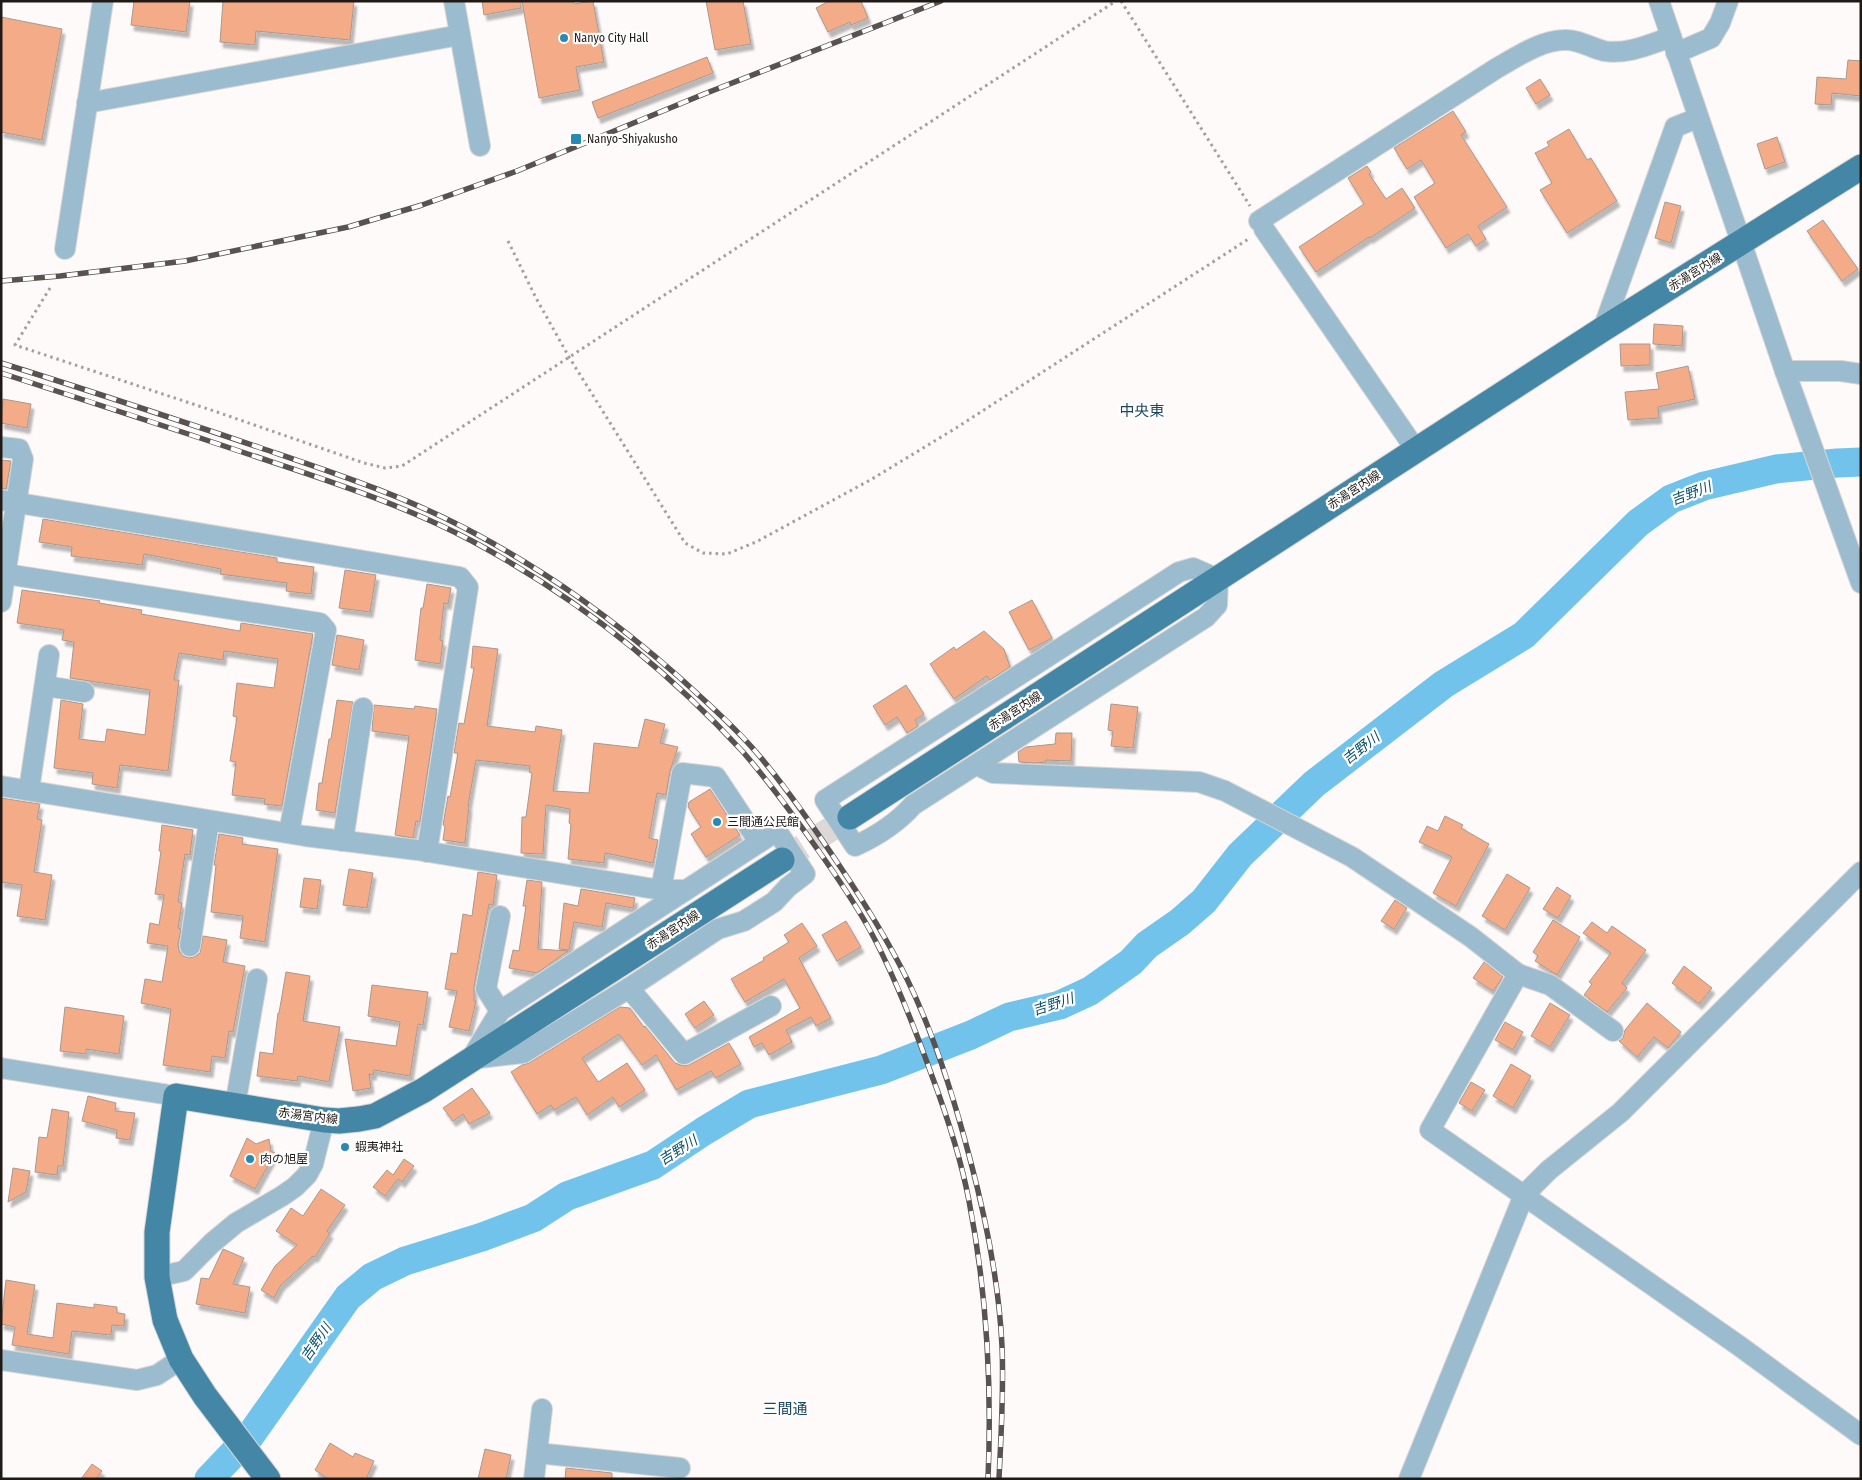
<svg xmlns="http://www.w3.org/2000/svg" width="1862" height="1480" viewBox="0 0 1862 1480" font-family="'Fira Sans Condensed','Noto Sans JP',sans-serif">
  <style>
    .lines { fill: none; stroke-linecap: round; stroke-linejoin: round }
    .river { stroke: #71c3eb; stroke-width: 29 }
    .building { fill: #f4ab87; stroke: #a99890; filter: url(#shadow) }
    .major-tunnel { stroke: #ddd8d7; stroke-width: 25; stroke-dasharray: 25 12; stroke-linecap: butt }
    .minor-casing { stroke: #dad6d5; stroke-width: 22 }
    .major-casing { stroke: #dad6d5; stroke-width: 27 }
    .path { stroke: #a49f9d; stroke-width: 3; stroke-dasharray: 2.5 4; stroke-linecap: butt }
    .minor { stroke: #9bbcce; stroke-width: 20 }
    .major { stroke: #4386a6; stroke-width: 25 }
    .rail-casing { stroke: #585350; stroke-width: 5.5 }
    .rail { stroke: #fff; stroke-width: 4; stroke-dasharray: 11; stroke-linecap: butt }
    .poi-dot { fill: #268ab3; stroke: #fff; stroke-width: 2 }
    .labels { text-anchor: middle; stroke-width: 4.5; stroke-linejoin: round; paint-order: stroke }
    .poi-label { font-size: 12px; fill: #201a17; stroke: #fff; text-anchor: start }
    .street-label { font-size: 12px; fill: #201a17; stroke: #fff }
    .water-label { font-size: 14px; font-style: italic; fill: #064d68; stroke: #fff }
    .quarter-label { font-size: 15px; fill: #1b485d; stroke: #fff }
  </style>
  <defs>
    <filter id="shadow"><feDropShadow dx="3" dy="5.5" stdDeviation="1" flood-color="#0004"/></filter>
  </defs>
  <rect width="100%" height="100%" fill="#fefaf9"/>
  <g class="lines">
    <path class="river" d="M209,1479L250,1436L348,1297L372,1277L405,1261L482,1237L533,1218L567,1196L653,1165L704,1131L749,1104L881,1070L971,1035L1009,1017L1060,1005L1090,991L1131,962L1147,945L1180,922L1204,901L1240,855L1314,784L1444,684L1524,635L1638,523L1671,499L1704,486L1776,469L1837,463L1861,462"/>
  </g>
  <g class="building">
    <path d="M134,1H190L186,32L131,25Z"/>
    <path d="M223,1H354L350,40L256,31L255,45L220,42Z"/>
    <path d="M482,1H521V8L484,15Z"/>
    <path d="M522,1H573L574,4L593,1L604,62L576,67L580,90L539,98Z"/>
    <path d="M706,1H743L751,44L715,50Z"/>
    <path d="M829,1H861L868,18L851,25L850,22L828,32L816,8Z"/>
    <path d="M1,17L62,29L42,140L1,132Z"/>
    <path d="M707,57L713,73L598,118L592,102Z"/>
    <path d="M1848,60L1861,61V96L1832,93L1831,105L1815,104L1817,77L1846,79Z"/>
    <path d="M1540,79L1550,95L1536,104L1526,88Z"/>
    <path d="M1453,111L1466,132L1461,135L1507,207L1478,226L1486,239L1476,246L1468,234L1446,248L1414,197L1435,183L1421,160L1407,169L1394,148Z"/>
    <path d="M1569,129L1587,160L1591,158L1617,201L1567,233L1540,190L1552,183L1535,153L1549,146L1547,142Z"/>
    <path d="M1777,137L1785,162L1765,169L1757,144Z"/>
    <path d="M1367,166L1371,172L1369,174L1386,199L1402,188L1415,208L1370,238L1369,237L1316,272L1299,247L1364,204L1348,178Z"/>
    <path d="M1665,202L1681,206L1671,243L1655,238Z"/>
    <path d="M1823,220L1858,269L1842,281L1807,231Z"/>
    <path d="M1654,324L1683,326L1682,346L1653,344Z"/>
    <path d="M1620,344H1650V365L1621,366Z"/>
    <path d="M1688,366L1695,399L1658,407L1659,418L1628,420L1625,392L1659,389L1656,373Z"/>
    <path d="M3,399L31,404L27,428L1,423Z"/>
    <path d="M1,460L11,461L6,489L1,488Z"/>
    <path d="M43,519L277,558V562L314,567L311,594L286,591L287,583L220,574L221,569L144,554L142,565L71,556L72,547L39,542Z"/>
    <path d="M345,570L376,575L370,612L339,608Z"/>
    <path d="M427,584L451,588L448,604L444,603L440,640L443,641L440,664L415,660L421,608H423Z"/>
    <path d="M22,590L100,601L99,603L142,610L141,614L240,631L241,623L313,634L282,806L264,804L265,799L232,795L236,762L230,761L237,717L233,716L237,683L274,688L278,659L224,651L223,660L179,653L174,680H179L168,771L120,765L117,788L92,784L93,773L54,768L61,700L83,704L79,739L105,742L107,729L145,735L150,690L70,678L74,642L62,640L64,630L17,623Z"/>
    <path d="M1032,600L1052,638L1029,650L1009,612Z"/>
    <path d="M984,631L1004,649L1010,667L990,680L987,676L954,699L930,664L954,647L956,650Z"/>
    <path d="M337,635L364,640L359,670L332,665Z"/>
    <path d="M473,646L498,649L487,726L535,732L536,726L562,730L553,791L589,793L594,743L638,748L645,719L665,724L660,743L678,747L670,771L666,795L657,793L649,838L658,840L653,863L605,853L604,863L568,859L571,824L569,823L570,809L546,805L543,854L521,853L522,817H526L532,773L529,772L530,766L476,760L468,806H469L465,843L443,840L445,826L443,825L448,796L450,797L458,753H454L459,723L464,724L474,668H471Z"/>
    <path d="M906,685L924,714L915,720L918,726L907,733L897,717L885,725L873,706Z"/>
    <path d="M337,700L353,702L335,813L316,810L319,783H322L329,739H331Z"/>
    <path d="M1111,704L1138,707L1133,748L1111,746L1113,731L1108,730Z"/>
    <path d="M374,705L414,709L415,706L437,709L420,822L416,821L413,838L395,835L409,736L372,731Z"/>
    <path d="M1056,733H1072L1071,761L1046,760V762L1034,763L1019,762L1018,752L1026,747L1055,744Z"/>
    <path d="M710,789L740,835L706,857L691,834L701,827L688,807L689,802Z"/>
    <path d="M1,798L40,804L37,819L42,820L34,872L52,875L45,920L17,916L22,885L1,882Z"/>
    <path d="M1445,816L1463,825L1461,828L1489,844L1456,906L1433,893L1452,857L1419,842L1427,826L1438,831Z"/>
    <path d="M162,825L193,830L190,855L185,854L178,902L182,903L178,928L181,929L178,944L179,951L183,956L189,958L194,957L200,953L203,936L227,940L223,962L245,966L233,1032L229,1031L225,1058L212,1056L210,1072L163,1065L171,1009L141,1003L145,979L162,982L168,946L147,943L150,923L159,925L164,895L155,894L161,851H159Z"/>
    <path d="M219,834L243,838L242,844L278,849L265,942L240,938L243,916L211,912L216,865H214Z"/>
    <path d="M349,869L373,873L367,908L343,905Z"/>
    <path d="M478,872L497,875L493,905L489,904L474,987V1001H476L469,1031L449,1027L457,991L445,989L451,953L457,954L463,914L472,916Z"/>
    <path d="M1507,874L1530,888L1505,930L1482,916Z"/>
    <path d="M304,878L321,880L317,909L300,907Z"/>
    <path d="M527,880L542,882L538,949L568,951L537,973L509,968L513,950L519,951L526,906H523Z"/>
    <path d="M1557,887L1571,896L1558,918L1543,909Z"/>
    <path d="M581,889L635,898L633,908L606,903L602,927L574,922L569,950L559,949L564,903L578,906Z"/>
    <path d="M1395,900L1407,908L1394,929L1381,921Z"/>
    <path d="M1553,920L1580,937L1557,975L1535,961L1538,956L1533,952Z"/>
    <path d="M846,921L861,947L837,961L822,935Z"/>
    <path d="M1592,922L1607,933L1612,926L1646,950L1622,983L1627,988L1607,1012L1584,995L1592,984L1589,982L1611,953L1583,933Z"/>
    <path d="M802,923L817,946L799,958L831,1018L816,1026L811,1017L786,1030L792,1042L769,1055L762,1043L754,1047L749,1037L800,1008L784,979L745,1002L731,979L764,960L763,958L789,942L784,935Z"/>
    <path d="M1484,962L1503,977L1493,991L1473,978Z"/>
    <path d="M1684,966L1712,988L1699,1004L1672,983Z"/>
    <path d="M286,972L310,976L303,1021L340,1027L329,1082L298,1076L297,1081L257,1076L260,1052L273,1054L278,1013H279Z"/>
    <path d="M372,985L428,992L423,1025L418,1024L410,1076L374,1070L373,1075L369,1074L371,1088L353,1091L345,1039L396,1046L400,1022L368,1016Z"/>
    <path d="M704,1001L714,1015L695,1028L685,1014Z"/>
    <path d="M1550,1003L1570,1015L1550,1047L1531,1036Z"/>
    <path d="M1647,1003L1681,1032L1668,1048L1654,1037L1637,1057L1619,1041L1623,1038L1625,1030Z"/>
    <path d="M65,1007L124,1016L119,1054L86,1049V1054L60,1051Z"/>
    <path d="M620,1007L630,1008L644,1027L645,1026L675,1063L684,1066L689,1065L729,1043L741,1064L716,1078L711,1071L676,1090L656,1055L642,1065L619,1034L582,1058L598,1082L627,1063L645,1090L619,1107L613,1097L587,1115L576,1097L554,1110L551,1105L537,1114L511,1072L522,1065L529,1063Z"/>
    <path d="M1505,1022L1523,1032L1513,1050L1495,1040Z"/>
    <path d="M1511,1064L1531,1076L1513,1108L1493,1096Z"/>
    <path d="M1471,1082L1485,1090L1472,1111L1459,1103Z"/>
    <path d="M472,1088L490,1113L469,1124L463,1114L453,1121L443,1108Z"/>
    <path d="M88,1096L116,1103L115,1111L135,1113L130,1140L116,1138L117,1130L82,1121Z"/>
    <path d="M52,1109L69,1112L63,1166H58L57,1175L35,1172L39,1137L47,1138Z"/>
    <path d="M247,1138L256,1144L269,1139L271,1151L275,1153L255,1189L230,1176Z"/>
    <path d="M404,1159L414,1166L402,1182L398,1179L385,1196L373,1187L387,1170L393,1175Z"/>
    <path d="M13,1168L30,1171L26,1192L8,1202Z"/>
    <path d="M321,1189L345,1205L327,1231L330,1233L315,1257L313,1256L281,1285L274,1298L261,1290L275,1266L297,1245L276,1231L291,1208L303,1216Z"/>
    <path d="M223,1249L244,1258L233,1284L250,1287L245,1313L196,1304L201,1278L209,1279Z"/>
    <path d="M6,1280L35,1285L27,1334L53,1338L57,1303L94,1308V1304L117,1307V1313L125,1314L124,1326L112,1325L111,1335L72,1331L69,1354L12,1345L15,1327L1,1324Z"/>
    <path d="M330,1443L353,1457L355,1453L374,1461L366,1479H328L315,1470Z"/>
    <path d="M485,1449L511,1455L506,1479H478Z"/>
    <path d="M92,1464L102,1471L96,1479H81Z"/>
    <path d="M566,1468L612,1473V1479H565Z"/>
  </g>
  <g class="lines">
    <path class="major-tunnel" d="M782,860L850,817"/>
    <g class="minor-casing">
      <g id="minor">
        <path d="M454,1L480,146"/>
        <path d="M1659,1L1785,371L1861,583"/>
        <path d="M1676,53L1711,38L1720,23L1728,1"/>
        <path d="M87,103L460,35"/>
        <path d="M1259,221L1497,68C1517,57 1539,41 1564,40C1578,39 1591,48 1604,51C1627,55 1650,44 1671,37"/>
        <path d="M1264,229L1416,450"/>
        <path d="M65,249L103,1"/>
        <path d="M1603,329L1675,127L1698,118"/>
        <path d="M1785,371H1841L1861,374"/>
        <path d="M1,447L19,449L23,459L1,602"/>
        <path d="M1,500L460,577L468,587L427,852"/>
        <path d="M1193,568L1218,579L1217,605L1206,617L913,805C897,823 877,836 855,846L825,800L1179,572Z"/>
        <path d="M6,574L320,623L326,630L289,833"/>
        <path d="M45,686L84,692"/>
        <path d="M977,765L993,773L1199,782L1225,791L1352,857L1471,937L1518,974L1430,1130L1738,1345L1861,1435"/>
        <path d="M1,786L305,836L417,850L661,890H686"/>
        <path d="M29,790L49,655"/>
        <path d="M777,831L805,874L788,887L774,902L744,921L718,929L629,988L523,1053L471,1059L500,1011Z"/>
        <path d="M343,841L363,708"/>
        <path d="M661,890L682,773L716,777L759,842"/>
        <path d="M190,946L209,821"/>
        <path d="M1518,974L1550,985L1613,1031"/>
        <path d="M629,988L684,1054L771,1006"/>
        <path d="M500,1011L486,989L500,916"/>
        <path d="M1,1068L176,1096"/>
        <path d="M235,1106L257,979"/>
        <path d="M157,1277L184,1271L212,1243L236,1223L282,1196L295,1187L307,1175L313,1164L324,1120"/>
        <path d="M1,1360L137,1380L157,1375L181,1359"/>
        <path d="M537,1453L680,1468"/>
        <path d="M534,1479L542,1409"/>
        <path d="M1409,1479L1524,1195L1549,1170L1621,1112L1861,872"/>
      </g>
    </g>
    <g class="major-casing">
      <g id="major">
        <path d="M850,817L1603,329L1861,167"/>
        <path d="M268,1479L205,1396L181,1359L165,1320L157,1277V1232L176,1096L324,1120L339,1121L359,1119L375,1116L424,1090L782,860"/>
      </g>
    </g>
    <g class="path">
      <path d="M1121,1L1250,206"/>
      <path d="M508,241L536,298L569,357L685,543L703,553L727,554L756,542L872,479L956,428L1250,238"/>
      <path d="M50,288L15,345L217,412L364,463L385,468L402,466L1116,1"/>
    </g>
    <use href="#minor" class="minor"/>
    <use href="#major" class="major"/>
    <g class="rail-casing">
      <g id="rail">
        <path d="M1,281L60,276L185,261L348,227L422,205L517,171L704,94L941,1"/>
        <path d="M1,363C88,390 175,419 261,448C334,473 408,497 476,534C552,575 614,620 679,677C705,701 733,725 756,752C787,788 813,826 839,865C864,902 887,939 907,979C935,1036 954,1098 970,1159C986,1219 999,1283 1002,1346C1004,1390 1001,1435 999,1479"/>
        <path d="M1,373C85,400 168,427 251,455C326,480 402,504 472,541C573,595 666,668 743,752C770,783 794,816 818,850C835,874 852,899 867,925C893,971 914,1026 932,1076C947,1116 961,1159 969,1201C987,1293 992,1385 988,1479"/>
      </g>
    </g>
    <use href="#rail" class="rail"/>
  </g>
  <g class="poi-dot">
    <circle cx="564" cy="38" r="5"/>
    <rect x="570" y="133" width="12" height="12" rx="2.5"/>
    <circle cx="717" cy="822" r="5"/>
    <circle cx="345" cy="1147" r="5"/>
    <circle cx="250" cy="1159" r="5"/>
  </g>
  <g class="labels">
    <g class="poi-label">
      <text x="574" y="42">Nanyo City Hall</text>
      <text x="587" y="143">Nanyo-Shiyakusho</text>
      <text x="727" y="826">三間通公民館</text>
      <text x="355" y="1151">蝦夷神社</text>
      <text x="260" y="1163">肉の旭屋</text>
    </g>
    <g class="street-label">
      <text transform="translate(1695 272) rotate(-32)" y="4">赤湯宮内線</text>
      <text transform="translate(1354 490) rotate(-33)" y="4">赤湯宮内線</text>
      <text transform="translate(1015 711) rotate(-33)" y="4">赤湯宮内線</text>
      <text transform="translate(673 930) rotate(-33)" y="4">赤湯宮内線</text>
      <text transform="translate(308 1116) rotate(7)" y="4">赤湯宮内線</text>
    </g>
    <g class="water-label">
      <text transform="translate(1691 493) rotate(-21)" y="5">吉野川</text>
      <text transform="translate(1361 748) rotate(-38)" y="5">吉野川</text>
      <text transform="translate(1053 1004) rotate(-18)" y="5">吉野川</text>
      <text transform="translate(678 1150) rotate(-32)" y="5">吉野川</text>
      <text transform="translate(316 1342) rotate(-55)" y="5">吉野川</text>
    </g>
    <g class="quarter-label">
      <text x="1142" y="416">中央東</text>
      <text x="785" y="1414">三間通</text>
    </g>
  </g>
  <rect width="1862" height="1480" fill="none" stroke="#201a17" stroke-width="5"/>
</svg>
